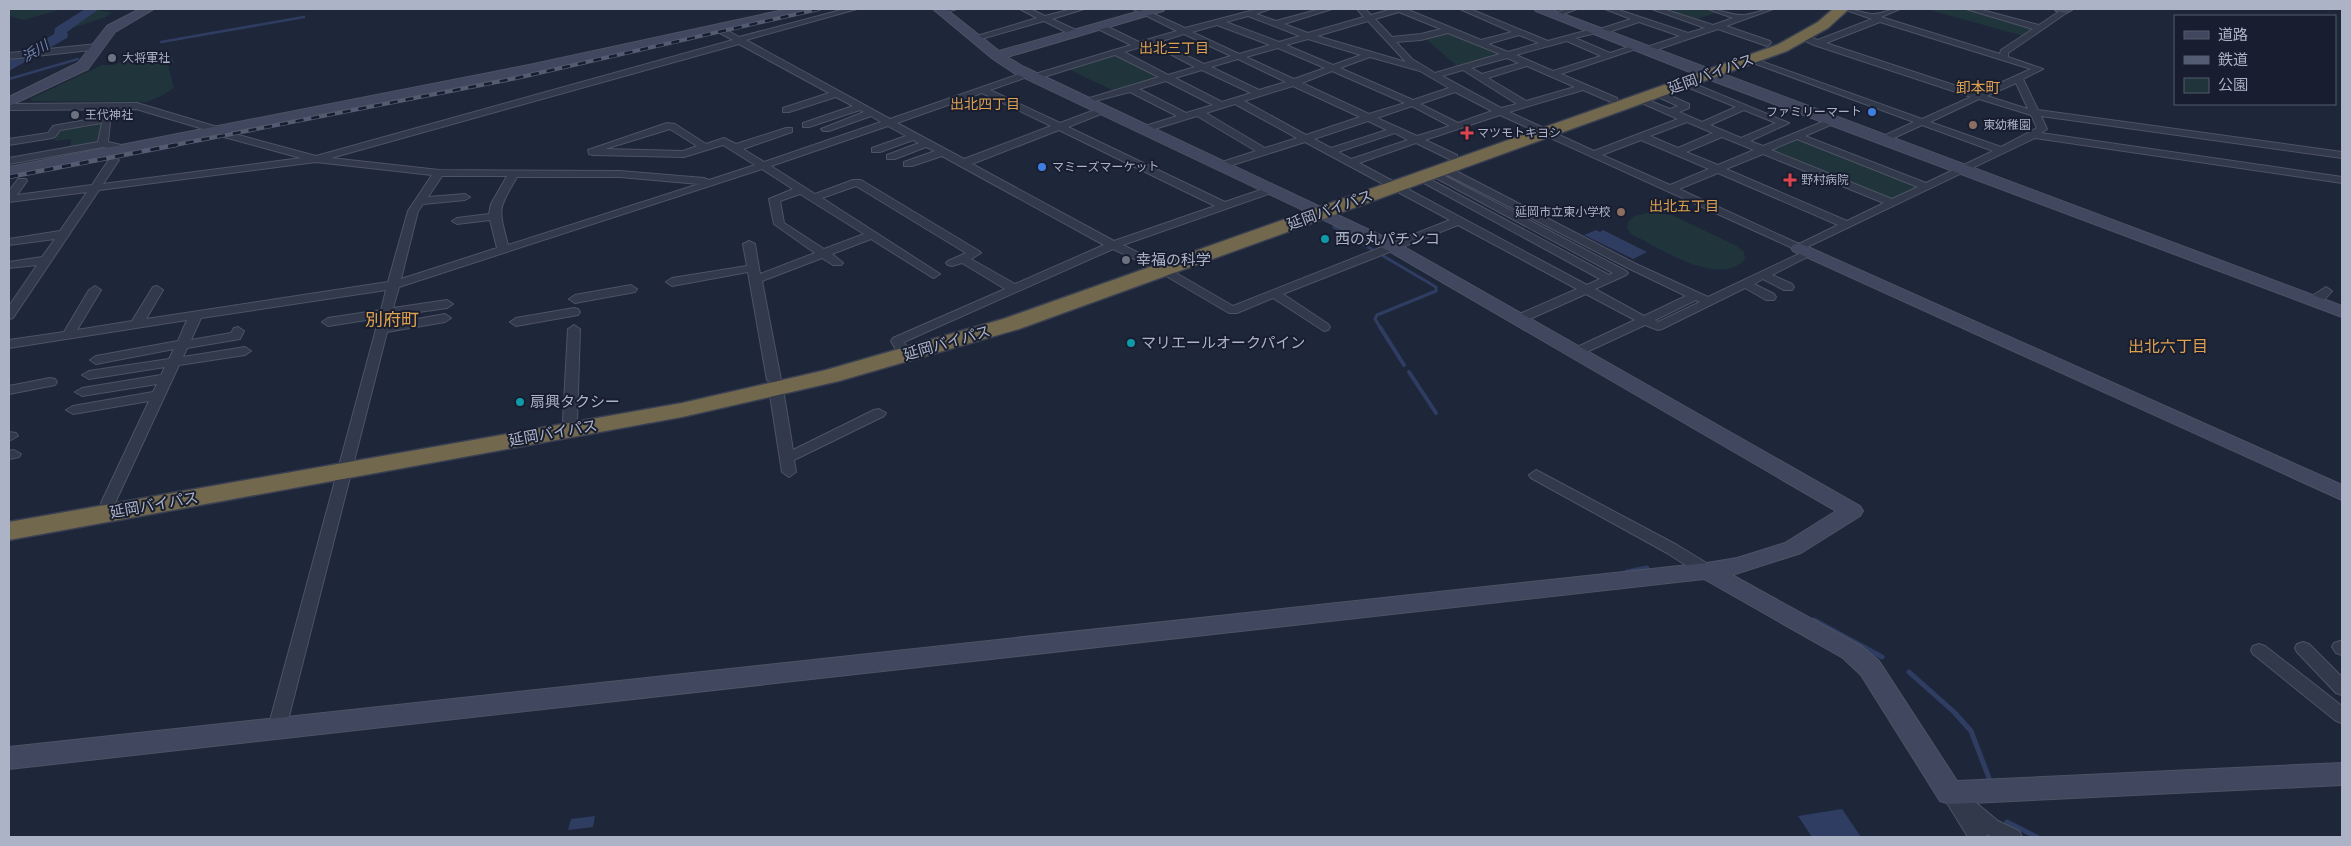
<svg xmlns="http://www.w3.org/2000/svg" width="2351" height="846" viewBox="0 0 2351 846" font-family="Roboto,'Noto Sans JP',sans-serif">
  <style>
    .green { fill: #20343b }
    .water { fill: #2e3d61 }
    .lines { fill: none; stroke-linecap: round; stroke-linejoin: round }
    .stream-far3 { stroke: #2e3d61; stroke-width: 2.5 }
    .stream-far2 { stroke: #2e3d61; stroke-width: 3 }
    .stream-far1 { stroke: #2e3d61; stroke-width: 4 }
    .stream { stroke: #2e3d61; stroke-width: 5 }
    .river { fill: #2e3d61; fill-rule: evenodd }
    .street-casing { stroke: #4d5365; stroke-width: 2 }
    .secondary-casing { stroke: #4d5365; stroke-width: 2 }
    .highway-casing { stroke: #3a4052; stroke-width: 3 }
    .street { fill: #32394a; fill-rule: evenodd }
    .secondary { fill: #40475e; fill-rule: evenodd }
    .highway { fill: #71684e; fill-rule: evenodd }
    .rail-far1-casing { stroke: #535c72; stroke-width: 4 }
    .rail-casing { stroke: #535c72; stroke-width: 4.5 }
    .rail-far1 { stroke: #181e2f; stroke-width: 2.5; stroke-dasharray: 8; stroke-linecap: butt }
    .rail { stroke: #181e2f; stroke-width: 3; stroke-dasharray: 9; stroke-linecap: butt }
    .worship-dot { fill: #6b7280; stroke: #181e2f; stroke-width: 2 }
    .shop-dot { fill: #3f7fe0; stroke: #181e2f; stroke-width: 2 }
    .education-dot { fill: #8d6e63; stroke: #181e2f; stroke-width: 2 }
    .health-dot { fill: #e0444e; stroke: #181e2f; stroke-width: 2 }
    .culture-dot { fill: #0f9aa8; stroke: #181e2f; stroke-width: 2 }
    .labels { text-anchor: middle; stroke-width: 4; stroke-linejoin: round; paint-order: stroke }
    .far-poi-label { font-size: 12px; fill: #acb3c7; stroke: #181e2f; text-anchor: start }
    .far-neighbourhood-label { font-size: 14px; fill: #dea150; stroke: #181e2f }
    .far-water-label { font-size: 14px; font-style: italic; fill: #7185b2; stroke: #181e2f }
    .street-label { font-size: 15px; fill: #acb3c7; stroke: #181e2f }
    .far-quarter-label { font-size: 15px; fill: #dea150; stroke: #181e2f }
    .poi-label { font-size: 15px; fill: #acb3c7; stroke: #181e2f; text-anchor: start }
    .neighbourhood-label { font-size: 16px; fill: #dea150; stroke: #181e2f }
    .quarter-label { font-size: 18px; fill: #dea150; stroke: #181e2f }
  </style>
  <rect width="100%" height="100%" fill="#1e263a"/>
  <g class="green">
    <path d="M12,9H62L24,20L9,16V10Z"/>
    <path d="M87,9L112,12L106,17L57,33L54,32Z"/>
    <path d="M1660,9H1709L1719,12L1694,20Z"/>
    <path d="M1926,9H1965L2034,28L2023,36Z"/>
    <path d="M1448,31L1503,55L1459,68L1425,38Z"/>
    <path d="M158,53L171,54L174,62L168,64L174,88L161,96L146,102L32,101L30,99L102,65H114L126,59Z"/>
    <path d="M1116,53L1164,77L1116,92L1066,68Z"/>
    <path d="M82,124L81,128L103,124L102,141L70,147L71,139L55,141L59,128Z"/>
    <path d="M1798,137L1922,186L1891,200L1768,150Z"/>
    <path d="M1647,213L1672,215L1737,246L1744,252L1745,259C1719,289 1658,247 1631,234L1627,228L1628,222L1635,216Z"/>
  </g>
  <g class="water">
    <path d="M1596,230L1600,232L1603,230L1647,252L1633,259L1584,235Z"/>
    <path d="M1842,809L1861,837H1812L1798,816Z"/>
    <path d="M595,816L593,827L568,830L571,819Z"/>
  </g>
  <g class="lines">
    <g class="stream-far3">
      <path d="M161,42L304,17"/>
      <path d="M9,79L78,59"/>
    </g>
    <path class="stream-far2" d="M1334,227L1436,287V291L1377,315L1375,319L1381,329"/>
    <g class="stream-far1">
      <path d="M1380,327L1404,365"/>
      <path d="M1409,372L1436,413"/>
    </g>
    <g class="stream">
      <path d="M1627,572L1647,568"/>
      <path d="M1814,620L1882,657"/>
      <path d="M1909,672L1954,712L1971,731L1989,778"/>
      <path d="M2007,822L2037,837"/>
    </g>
    <path class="river" d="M85,9H99L67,32L68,35L67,38L9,71V61L54,34L55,28Z"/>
    <g class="street-casing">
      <g id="street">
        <path d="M845,9H857L746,40L890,119L1025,72H1031L1032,75L1131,45L1096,28V24H1102L1139,42L1177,31L1133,9H1143L1185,28L1258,9H1270L1256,14L1276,21L1320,9H1332L1284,24L1308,33L1364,17L1357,9H1365L1371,15L1392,9H1406L1481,40L1512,32L1460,9H1470L1548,41L1596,28L1600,29L1631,19L1605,9H1616L1688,33L1705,28L1652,9H1663L1713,25L1733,18L1708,9C1720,9 1729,15 1741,15C1750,16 1762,9 1773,9L1726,26L1770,41L1771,43L1767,46L1718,29L1647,53L1644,52V48L1680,36L1639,22L1603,34L1596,33L1575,38L1610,53L1638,44L1642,47L1561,74L1617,98V102H1611L1583,90L1509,112L1594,151L1678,119L1635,100L1643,98L1670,109L1678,106L1654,95V91H1660L1689,104V108L1679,112L1702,122L1736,107L1682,85L1680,83L1685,80L1789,123L1750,141L1763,146L1832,118L1835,119V123L1805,136L1926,183L1993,151L1922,125L1885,142H1879V138L1914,122L1745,60L1752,58L1922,119L1971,97L1814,45L1797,37L1801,34L1818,40L1872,19L1843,9C1854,9 1862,13 1872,14C1879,15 1890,9 1900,9L1881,17L2000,54L2001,50L2033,29L1966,9H1978L2039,25L2063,9H2072L2008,53V57L2043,69L2023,79L2038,110L2342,152V158L2041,116L2047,129L2041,133L2342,177V183L2035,138L1799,251L1500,115L1425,140L1457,155V159H1449L1416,143L1359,163L1587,285L1600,279L1424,183L1429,180L1433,181L1609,275L1613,273L1436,178L1437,176H1445L1626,271L1628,273L1626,275L1595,289L1644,316L1686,296L1628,268L1440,171V167H1448L1636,264L1708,297L1805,251H1813L1815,253L1772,275L1792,284L1794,287L1792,290H1784L1763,279L1754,284L1774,294L1776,297L1774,300H1766L1745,288L1662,329L1658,330L1645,325L1578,356L1572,352L1573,349L1635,320L1586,294L1523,322H1515L1513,319L1515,316L1577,289L1458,225L1283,294L1328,324L1330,327L1328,330L1324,331L1273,298L1237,313H1229L1149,266L1113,249L904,342L912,356L906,360L901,359L891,341L893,338L1005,289L962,263L952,266L948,265L946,263L948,261L966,253L856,186L822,198L940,274L934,278L930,276L871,239L832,254L843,263L841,265H833L822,258L762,281L781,380L774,384L767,380L748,272L672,286L666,282L672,278L747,266L743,244L749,241L755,244L760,274L815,253L774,224L769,199L793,189L762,169L399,287L393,308L447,300L453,304L447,308L391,316L389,324L445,314L451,318L445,322L387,332L286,728L283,733L277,735L271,733L268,728L379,318L328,326L322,322L328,318L381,310L386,290L201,318L191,340L231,333L234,328L238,327L244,331L240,339L187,348L183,357L245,347L251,351L245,355L179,365L115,503L113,506H103L101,503L149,401L73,414L66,410L73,406L153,392L157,384L82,396L75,392L82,388L161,375L165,367L89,379L82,375L89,371L169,359L174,349L96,364L90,360L96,356L178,341L187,320L9,348V340L64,332L89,290L95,286L101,290L77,330L132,321L153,287L157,286L163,290L146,319L388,282L408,211L432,175L316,162L99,190L13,318L9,319V306L37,265L9,268V262L42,257L55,239L9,245V239L60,231L87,192L9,202V191L18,179H26L27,181L17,195L92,185L110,158L114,157L119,160L103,184L301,158L224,137L221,132L210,131L136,109L9,110V104L137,103L214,126L228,127L231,133L316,156L733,40L716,31V27H722L739,37ZM1399,12L1441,29L1421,34L1392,37L1375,19ZM1248,16L1300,36L1279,42L1226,22ZM1368,21L1406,62L1317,36ZM1880,22L2031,69L1978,93L1826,43ZM1217,25L1270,45L1239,54L1192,32ZM1448,33L1500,54L1435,73L1412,59L1396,42L1421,40ZM1184,34L1231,56L1204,64L1159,42ZM1519,35L1539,43L1508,52L1488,44ZM1308,39L1361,55L1333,65L1286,45ZM1567,41L1601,56L1553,71L1516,55ZM739,44L829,93L783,108V112H789L836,97L853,106L803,123V127H809L860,110L864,112L821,129L823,131H829L871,116L881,122L764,162L743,149L792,132V128H786L736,144L724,138L706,144L675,124L667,123L588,150L589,154L593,155L684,157L723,145L755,165L709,180L704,178L620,171L439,170L331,158ZM1151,44L1195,67L1168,75L1124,52ZM1278,48L1325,68L1294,79L1246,57ZM1115,55L1159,77L1083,100V104L1130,92L1177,116L1142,127V131L1145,132L1197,116L1256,151L1219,163L1218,165L1223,168L1305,142L1450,220L1233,306L1157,262L1123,245L1277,191V187H1269L1225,202L1068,127L1106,112V108H1100L1060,123L990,90L1030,76L1031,79H1037ZM1370,57L1420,71L1449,88L1413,100L1340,68ZM1507,58L1519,63L1482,74L1471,68ZM1238,59L1286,82L1259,90L1211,67ZM1527,66L1575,87L1526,101L1488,78ZM1202,70L1251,93L1222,102L1175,78ZM1463,70L1517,104L1501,108L1442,76ZM1332,71L1405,103L1369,114L1302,83ZM1166,81L1213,105L1186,113L1139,89ZM2016,83L2028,109L1987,96ZM1293,86L1360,117L1306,135L1244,101ZM1455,92L1492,111L1458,123L1420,104ZM982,93L1051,126L964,159L897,123ZM1979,99L2031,115L2037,128L2001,147L1930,122ZM1235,104L1297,138L1265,148L1206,113ZM1412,106L1450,126L1417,136L1377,118ZM1744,110L1776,123L1741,138L1710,125ZM1368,121L1387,130L1331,148L1314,139ZM1687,122L1713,133L1678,148L1650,136ZM888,126L906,136L872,148V152H880L913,140L919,143L887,155V159H895L926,147L935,151L904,162V166H912L942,156L1104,245L1015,284L971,259L981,253L979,251L861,180H853L815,194L771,166ZM670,129L697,146L683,151L605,149ZM1059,130L1215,206L1114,241L972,164ZM1395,133L1408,140L1351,159L1338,152ZM1722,137L1754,150L1718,165L1686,152ZM1797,139L1918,187L1892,199L1771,150ZM1641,140L1709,169L1670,185L1602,155ZM1763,154L1884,203L1847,221L1726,169ZM1718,173L1838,225L1799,244L1679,189ZM442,176H507L491,204L489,214L457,218L452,221L457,224L490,220L497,248L401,279L418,211L423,204L465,200L470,197L465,194L428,197ZM517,177H620L699,184L508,245C498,207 498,210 517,177ZM800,194L864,234L824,249L784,223L780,201ZM1696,300L1700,302L1658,322L1655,320Z"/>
        <path d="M942,9H957L943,13L939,11Z"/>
        <path d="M1020,9H1030L1045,16L1072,9H1084L1052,19L1078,31V35H1072L1044,21L974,41L970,38L1037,18Z"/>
        <path d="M1566,9H1577L1555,17L1551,15Z"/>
        <path d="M97,44L100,45V49L9,59V53Z"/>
        <path d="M106,109L111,112L108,142L130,147V151L103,147L9,164V158L98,142L102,123L60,130L55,137L52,138L9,145V139L48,133L53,126L102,117L101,112Z"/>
        <path d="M631,285L637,289L635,292L575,303L569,299L575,295Z"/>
        <path d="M2326,287L2332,291C2327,298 2318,306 2309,304L2307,301L2309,298Z"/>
        <path d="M574,308L578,309L580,312L578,315L516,326L510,322L516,318Z"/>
        <path d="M574,325L580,329L577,421L570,425L563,421L568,329Z"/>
        <path d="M50,378L55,379L57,382L55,385L9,394V386Z"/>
        <path d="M776,385L783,389L793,450L874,410L879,409L886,413L884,416L794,460L796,472L789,477L782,472L769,389Z"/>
        <path d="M9,432L16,433L18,436L9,441Z"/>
        <path d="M14,450L21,454L19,457L9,459V451Z"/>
        <path d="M1536,470L1677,545L1713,567L1715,571L1713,575H1701L1667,553L1531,478L1529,475Z"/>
        <path d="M2340,641H2342V655L2336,653L2332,647L2334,643Z"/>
        <path d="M2303,642L2309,644L2342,677V695L2336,693L2297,652L2295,648L2297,644Z"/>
        <path d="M2259,644L2265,646L2342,706V723L2336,721L2253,654L2251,650L2253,646Z"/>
        <path d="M1950,785L1957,787L1998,821L2019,831L2022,837H1993L1986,834L1988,837H1968L1941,793L1943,787Z"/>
      </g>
    </g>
    <g class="secondary-casing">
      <g id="secondary">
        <path d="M140,9H154L115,32L88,69L9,106V97L78,63L107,26Z"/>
        <path d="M788,9H809L803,12L529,73L9,175V167L529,65Z"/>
        <path d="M933,9H946L999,51L1147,9H1165L1163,11L1007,57L1024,67L1399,244L1860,506L1863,511L1860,516L1801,553L1732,575L1861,646L1879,661L1957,781L2342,763V785L1950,804L1940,801L1861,675L1843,658L1704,579L9,769V747L1707,563L1737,558L1785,543L1836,511L1387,250L1014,73L993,59Z"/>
        <path d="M1534,9H1550L2342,306V317L1705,78L1536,11Z"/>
        <path d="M2054,9H2071L2072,10L2066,13L2056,11Z"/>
        <path d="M1799,243L2342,485V500L1793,251L1791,248L1793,245Z"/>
      </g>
    </g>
    <g class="highway-casing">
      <path id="highway" d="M1833,9H1849L1828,28L1787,51L1019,329L839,381L682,417L9,540V522L682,403L826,370L1003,319L1777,45L1818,22Z"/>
    </g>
    <use href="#street" class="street"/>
    <use href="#secondary" class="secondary"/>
    <use href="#highway" class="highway"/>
    <g class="rail-far1-casing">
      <path id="rail-far1" d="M170,146L517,78L819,9"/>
    </g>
    <g class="rail-casing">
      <path id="rail" d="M9,177L176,145"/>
    </g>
    <use href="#rail-far1" class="rail-far1"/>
    <use href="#rail" class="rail"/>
  </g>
  <g class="worship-dot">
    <circle cx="112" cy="58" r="5"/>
    <circle cx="75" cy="115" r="5"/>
    <circle cx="1126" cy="260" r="5"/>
  </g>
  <g class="shop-dot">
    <circle cx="1872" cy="112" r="5"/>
    <circle cx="1042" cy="167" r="5"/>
  </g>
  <g class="education-dot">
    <circle cx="1973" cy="125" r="5"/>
    <circle cx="1621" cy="212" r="5"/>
  </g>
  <g class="health-dot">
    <path d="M1464.5 125.5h5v5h5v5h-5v5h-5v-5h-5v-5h5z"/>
    <path d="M1787.5 172.5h5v5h5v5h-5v5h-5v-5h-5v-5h5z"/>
  </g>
  <g class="culture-dot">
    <circle cx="1325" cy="239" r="5"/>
    <circle cx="1131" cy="343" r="5"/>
    <circle cx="520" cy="402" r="5"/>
  </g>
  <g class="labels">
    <g class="far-poi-label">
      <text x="122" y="62">大将軍社</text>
      <text x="1862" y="116" text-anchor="end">ファミリーマート</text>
      <text x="85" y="119">王代神社</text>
      <text x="1983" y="129">東幼稚園</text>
      <text x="1477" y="137">マツモトキヨシ</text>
      <text x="1052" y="171">マミーズマーケット</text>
      <text x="1801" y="184">野村病院</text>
      <text x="1611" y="216" text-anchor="end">延岡市立東小学校</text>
    </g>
    <g class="far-neighbourhood-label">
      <text x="1174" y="53">出北三丁目</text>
      <text x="985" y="109">出北四丁目</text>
      <text x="1684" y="211">出北五丁目</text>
    </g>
    <g class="far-water-label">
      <text transform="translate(35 51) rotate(-31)" y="5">浜川</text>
    </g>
    <g class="street-label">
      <text transform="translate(1711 74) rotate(-20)" y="5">延岡バイパス</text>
      <text transform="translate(1330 210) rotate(-20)" y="5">延岡バイパス</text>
      <text transform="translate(947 343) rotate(-16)" y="5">延岡バイパス</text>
      <text transform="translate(553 433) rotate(-10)" y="5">延岡バイパス</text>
      <text transform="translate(154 505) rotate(-10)" y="5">延岡バイパス</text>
    </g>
    <g class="far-quarter-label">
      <text x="1978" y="93">卸本町</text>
    </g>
    <g class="poi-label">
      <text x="1335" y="244">西の丸パチンコ</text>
      <text x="1136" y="265">幸福の科学</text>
      <text x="1141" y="348">マリエールオークパイン</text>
      <text x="530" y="407">扇興タクシー</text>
    </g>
    <g class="neighbourhood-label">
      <text x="2168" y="352">出北六丁目</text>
    </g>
    <g class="quarter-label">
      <text x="392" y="326">別府町</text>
    </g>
  </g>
  <rect width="2351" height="846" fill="none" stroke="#acb3c7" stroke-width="20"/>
  <rect x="2174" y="15" width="162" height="90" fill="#181e2f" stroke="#535a6c"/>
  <rect x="2184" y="31" width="25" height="8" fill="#40475e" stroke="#535a6c"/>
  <text x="2218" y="40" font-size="15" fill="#acb3c7">道路</text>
  <rect x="2184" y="56" width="25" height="8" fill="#535c72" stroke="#535a6c"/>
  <text x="2218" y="65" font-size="15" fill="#acb3c7">鉄道</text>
  <rect x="2184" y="78" width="25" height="15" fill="#20343b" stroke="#535a6c"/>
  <text x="2218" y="90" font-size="15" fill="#acb3c7">公園</text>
</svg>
